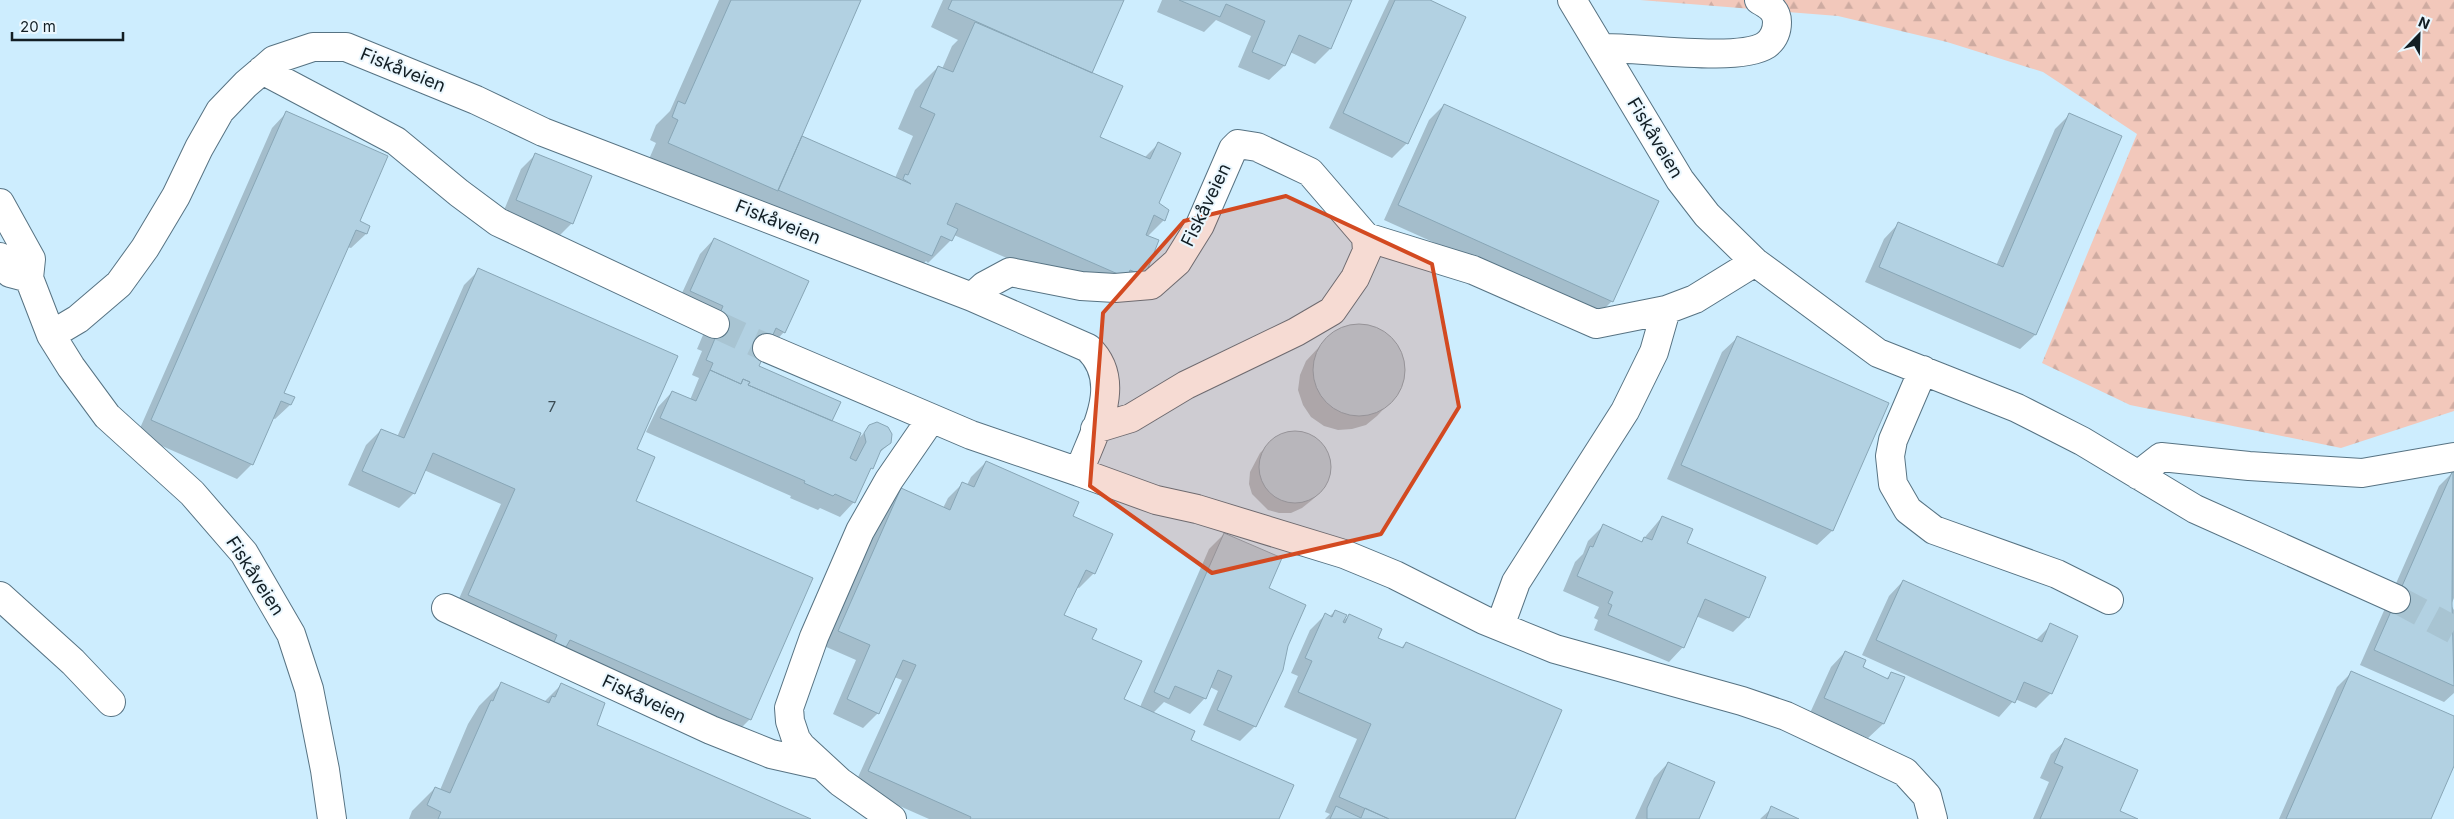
<svg xmlns="http://www.w3.org/2000/svg" width="2454" height="819" viewBox="0 0 2454 819" font-family="Inter,sans-serif">
<style>
.forest{fill:url(#forest-firs)}
.shadow{fill:#0003}
.building{fill:#b2d1e2;stroke:#88a6b6}
.lines{fill:none;stroke-linecap:round;stroke-linejoin:round}
.minor-tunnel{stroke:#a8c4d2;stroke-width:28;stroke-dasharray:28 14;stroke-linecap:butt}
.minor-casing{stroke:#577383;stroke-width:30}
.minor{stroke:#fff;stroke-width:28}
.marked{fill:#d34a21;fill-opacity:0.2;stroke:#d34a21;stroke-width:4;stroke-linejoin:round}
.labels{text-anchor:middle;stroke-width:4;stroke-linejoin:round;paint-order:stroke}
.number-label{font-size:15px;fill:#3a4b54}
.street-label{font-size:18px;fill:#121e24;stroke:#eaf7fe}
</style>
<defs>
<pattern id="forest-firs" width="22" height="20" patternUnits="userSpaceOnUse" patternTransform="scale(1.25)"><rect width="22" height="20" fill="#f2c8bb"/><path d="M5 1l3.5 6h-7zM16 11l3.5 6h-7z" fill="#ceaba1"/></pattern>
</defs>
<rect width="100%" height="100%" fill="#cdedfe"/>
<path class="forest" d="M1640 0H2454V411L2341 448 2130 405 2042 363 2137 134 2043 72 1947 42 1838 16Z"/>
<path class="shadow" d="M719 0H860L800 136 895 178 913 136 898 129 915 90 938 67 942 69 952 46 958 40 931 27 943 0H1123L1091 72 1099 138 1144 158 1158 144V204L1164 220 1147 237 1144 275 1103 300 954 235 951 240 928 263 926 261 909 278 646 166 656 143 650 140 656 125 670 111Z
M1162 0H1351L1330 49 1315 64 1290 52 1284 66 1269 80 1238 67 1251 36 1216 20 1204 32 1157 12Z
M1389 0H1427L1407 143 1392 158 1329 128Z
M1444 105 1612 301 1597 316 1384 220 1429 120Z
M286 113 358 221 369 226 366 234 351 248 347 247 283 393 293 398 290 405 275 419 272 418 252 464 237 479 137 435 272 128Z
M2070 114 2120 136 2035 335 2020 349 1865 282 1884 239 1898 224 1996 266 2055 129Z
M536 154 572 223 557 238 502 215 521 169Z
M714 239 784 332 770 347 767 345 758 367 857 440 873 424 885 426 890 431 887 446 878 454 872 468 867 473 854 502 840 517 820 508 818 510 790 498 791 496 646 432 658 407 672 392 690 400 699 378 692 375 702 351 697 349 709 321 676 306 700 254Z
M479 270 635 450 634 501 750 719 735 734 454 610 501 504 424 470 414 493 399 508 348 485 366 445 381 430 397 437 464 285Z
M1360 326 1375 328 1387 335 1397 346 1403 359 1404 374 1400 388 1392 400 1377 416 1366 425 1352 429 1338 430 1324 426 1311 417 1303 405 1298 390 1300 375 1306 361 1331 334 1345 328Z
M1737 338 1832 531 1817 545 1667 479 1722 352Z
M1291 433H1302L1321 444 1328 455 1330 467 1328 478 1323 489 1312 500 1302 508 1291 513H1279L1268 510 1252 494 1249 484 1250 472 1260 453 1271 442Z
M986 462 1071 517 1094 573 1079 588 1076 587 1063 616 1091 640 1123 700 1140 707 1209 549 1224 534 1267 589 1255 726 1240 741 1203 725 1218 691 1210 687 1204 699 1190 714 1164 702 1153 713 1189 741 1278 819H929L854 786 902 680 894 677 878 713 863 728 833 714 856 660 824 646 886 504 901 489 943 508 948 498 963 483 967 485 971 477Z
M2454 471V598L2451 605 2454 610V693L2444 702 2360 665 2439 486Z
M1662 517 1748 617 1733 632 1696 616 1683 647 1669 662 1594 630 1598 620 1594 618 1599 607 1563 591 1575 562 1583 554 1588 541 1603 526 1640 543Z
M1903 581 2036 640 2051 625V693L2036 708 2015 699 1999 717 1862 655 1889 596Z
M1335 611 1341 623 1349 616 1377 638 1401 648 1406 643 1513 819H1325L1330 814 1325 812 1357 739 1284 707 1298 676 1291 673 1310 630 1325 615 1329 617Z
M1845 652 1861 668 1886 679 1892 673 1903 678 1883 724 1868 738 1810 713 1831 667Z
M2351 673 2454 718V763L2429 819H2279L2337 687Z
M501 684 544 702 561 685 596 726 808 819H409L412 811 435 788 440 790 468 724 479 706Z
M2066 740 2118 812 2135 819H2033L2049 782 2040 778 2051 754Z
M1668 763 1697 819H1635L1654 778Z
M1772 808 1796 819H1760Z"/>
<path class="building" d="M731 0H861L778 191 668 143 678 120 672 117 678 101 685 104Z
M952 0H1124L1092 73 948 9Z
M1179 0H1352L1331 49 1299 35 1285 66 1252 52 1265 21 1226 4 1220 17Z
M1395 0H1430L1466 17 1408 144 1343 113Z
M975 22 1123 86 1100 137 1150 159 1158 142 1181 153 1159 203 1169 210 1165 221 1154 215 1146 235 1159 240 1145 276 1130 270 1127 278 956 203 947 224 958 229 952 241 941 236 932 256 778 190 802 136 911 184 903 179 905 174 908 175 935 114 920 107 938 66 953 72Z
M1444 104 1659 201 1613 302 1398 205Z
M286 111 388 156 360 221 370 226 367 234 356 230 284 393 295 397 291 405 281 401 253 465 151 420Z
M2069 113 2122 136 2036 335 1879 267 1898 222 2003 267Z
M535 153 592 176 573 224 516 200Z
M714 238 809 281 785 333 776 328 759 366 841 402 832 421 748 385 750 382 743 379 741 384 710 370 713 363 706 360 716 336 711 334 723 306 690 291Z
M478 268 678 356 637 449 655 457 636 501 813 578 751 720 570 640 566 647 554 642 557 635 468 595 515 489 433 453 415 494 362 471 381 429 404 438Z
M1313 370a46 46 0 1 1 92 0a46 46 0 1 1-92 0Z
M1737 336 1889 403 1833 531 1681 465Z
M710 370 741 384 743 379 750 382 748 385 861 433 850 458 856 461 866 442 864 433 869 425 877 422 888 427 892 434 891 443 881 450 873 469 871 468 855 503 835 494 833 496 804 483 805 481 660 418 672 391 696 401Z
M1259 467a36 36 0 1 1 72 0a36 36 0 1 1-72 0Z
M986 461 1079 502 1073 516 1113 534 1095 574 1086 570 1064 615 1097 629 1092 639 1142 661 1124 699 1195 731 1191 740 1294 785 1279 819H970L971 817 868 771 916 665 903 660 879 714 847 699 870 645 838 631 901 488 950 510 962 482 974 487Z
M2453 470 2452 604 2454 686 2374 650Z
M1662 516 1693 529 1687 543 1766 577 1749 618 1705 599 1684 648 1608 615 1612 605 1608 603 1613 592 1577 576 1590 546 1593 547 1603 524 1642 542 1644 537 1652 540Z
M1224 533 1282 558 1269 588 1306 605 1288 646 1283 670 1256 727 1217 710 1232 676 1218 670 1206 699 1175 686 1169 699 1154 692Z
M1903 580 2042 642 2050 623 2078 636 2052 694 2024 682 2015 703 1876 640Z
M1335 610 1347 615 1343 622 1345 623 1349 614 1382 629 1378 638 1403 648 1406 642 1562 710 1515 819H1389L1339 797 1371 724 1298 692 1312 661 1305 658 1325 613 1332 617Z
M1845 651 1866 660 1863 667 1888 679 1891 672 1905 677 1884 724 1824 698Z
M2351 671 2454 716V766L2431 819H2286Z
M501 682 549 703 552 696 555 697 561 683 605 703 597 725 811 819H438L441 812 427 805 435 787 450 793 491 700 493 701Z
M2065 738 2138 770 2120 811 2138 819H2040L2063 767 2054 763Z
M1668 762 1715 782 1699 819H1647V808Z
M1336 806 1361 818 1365 808 1389 819H1330Z
M1771 806 1799 819H1766Z"/>
<g class="lines">
<path class="minor-tunnel" d="M715 324 767 348
M2396 599 2454 630"/>
<g class="minor-casing">
<path id="minor" d="M1572 0 1680 180 1707 215 1755 262
M1602 48C1638 47 1738 63 1766 45 1774 39 1777 31 1777 22 1777 10 1768 5 1759 0
M262 70 396 141 459 193 498 222 715 324
M0 203 31 259 29 278 51 335 71 367 107 416 192 493 244 553 291 634 309 689 325 770 332 819
M0 257 10 273 29 278
M972 297 1088 348C1125 383 1093 433 1079 472L1156 500 1197 509 1344 554 1395 575 1484 620 1555 649 1742 701 1786 716 1905 772 1927 796 1933 819
M51 335 78 319 119 284 145 248 176 196 199 148 220 111 246 84 274 60 313 47H346L476 100 543 132 972 297 984 286 1010 272 1081 286 1115 288 1151 285 1177 262 1200 225 1233 149 1238 144 1257 147 1310 172 1366 237 1473 270 1596 324 1666 310 1695 299 1755 262 1878 353 2017 408 2082 441 2195 509 2396 599
M767 348 971 435 1079 472
M1923 370 1893 440 1890 456 1893 484 1908 510 1934 530 2057 574 2109 600
M1095 429 1131 418 1186 385 1296 332 1332 311 1355 278 1367 251 1366 237
M2138 475 2161 457 2249 466 2362 473 2454 457
M0 596 73 662 111 702
M446 608 711 730 771 754 820 765
M1500 626 1516 582 1625 411 1654 352 1666 310
M892 819 840 782 801 746 796 739 790 721 789 708 814 637 860 531 889 480 931 419"/>
</g>
<use href="#minor" class="minor"/>
</g>
<path class="marked" d="M1286 196 1432 264 1459 407 1381 534 1212 573 1090 486 1103 313 1184 221Z"/>
<g class="labels">
<g class="number-label">
<text x="552" y="412">7</text>
</g>
<g class="street-label">
<text transform="translate(403 70) rotate(22)" y="6">Fiskåveien</text>
<text transform="translate(1655 138) rotate(59)" y="6">Fiskåveien</text>
<text transform="translate(1206 205) rotate(-64)" y="6">Fiskåveien</text>
<text transform="translate(778 222) rotate(22)" y="6">Fiskåveien</text>
<text transform="translate(255 576) rotate(57)" y="6">Fiskåveien</text>
<text transform="translate(644 699) rotate(25)" y="6">Fiskåveien</text>
</g>
</g>
<g transform="translate(2419 35) rotate(23)" stroke="#eaf7fe" stroke-width="4" paint-order="stroke">
<path d="M0-4L9 19L0 12L-9 19Z" fill="#121e24"/>
<text y="-8" font-size="14" font-weight="bold" text-anchor="middle" fill="#121e24">N</text>
</g>
<path d="M12 32v8h111v-8" fill="none" stroke="#121e24" stroke-width="2.5"/>
<text x="20" y="32" font-size="15" fill="#121e24" stroke="#eaf7fe" stroke-width="4" paint-order="stroke">20 m</text>
</svg>
